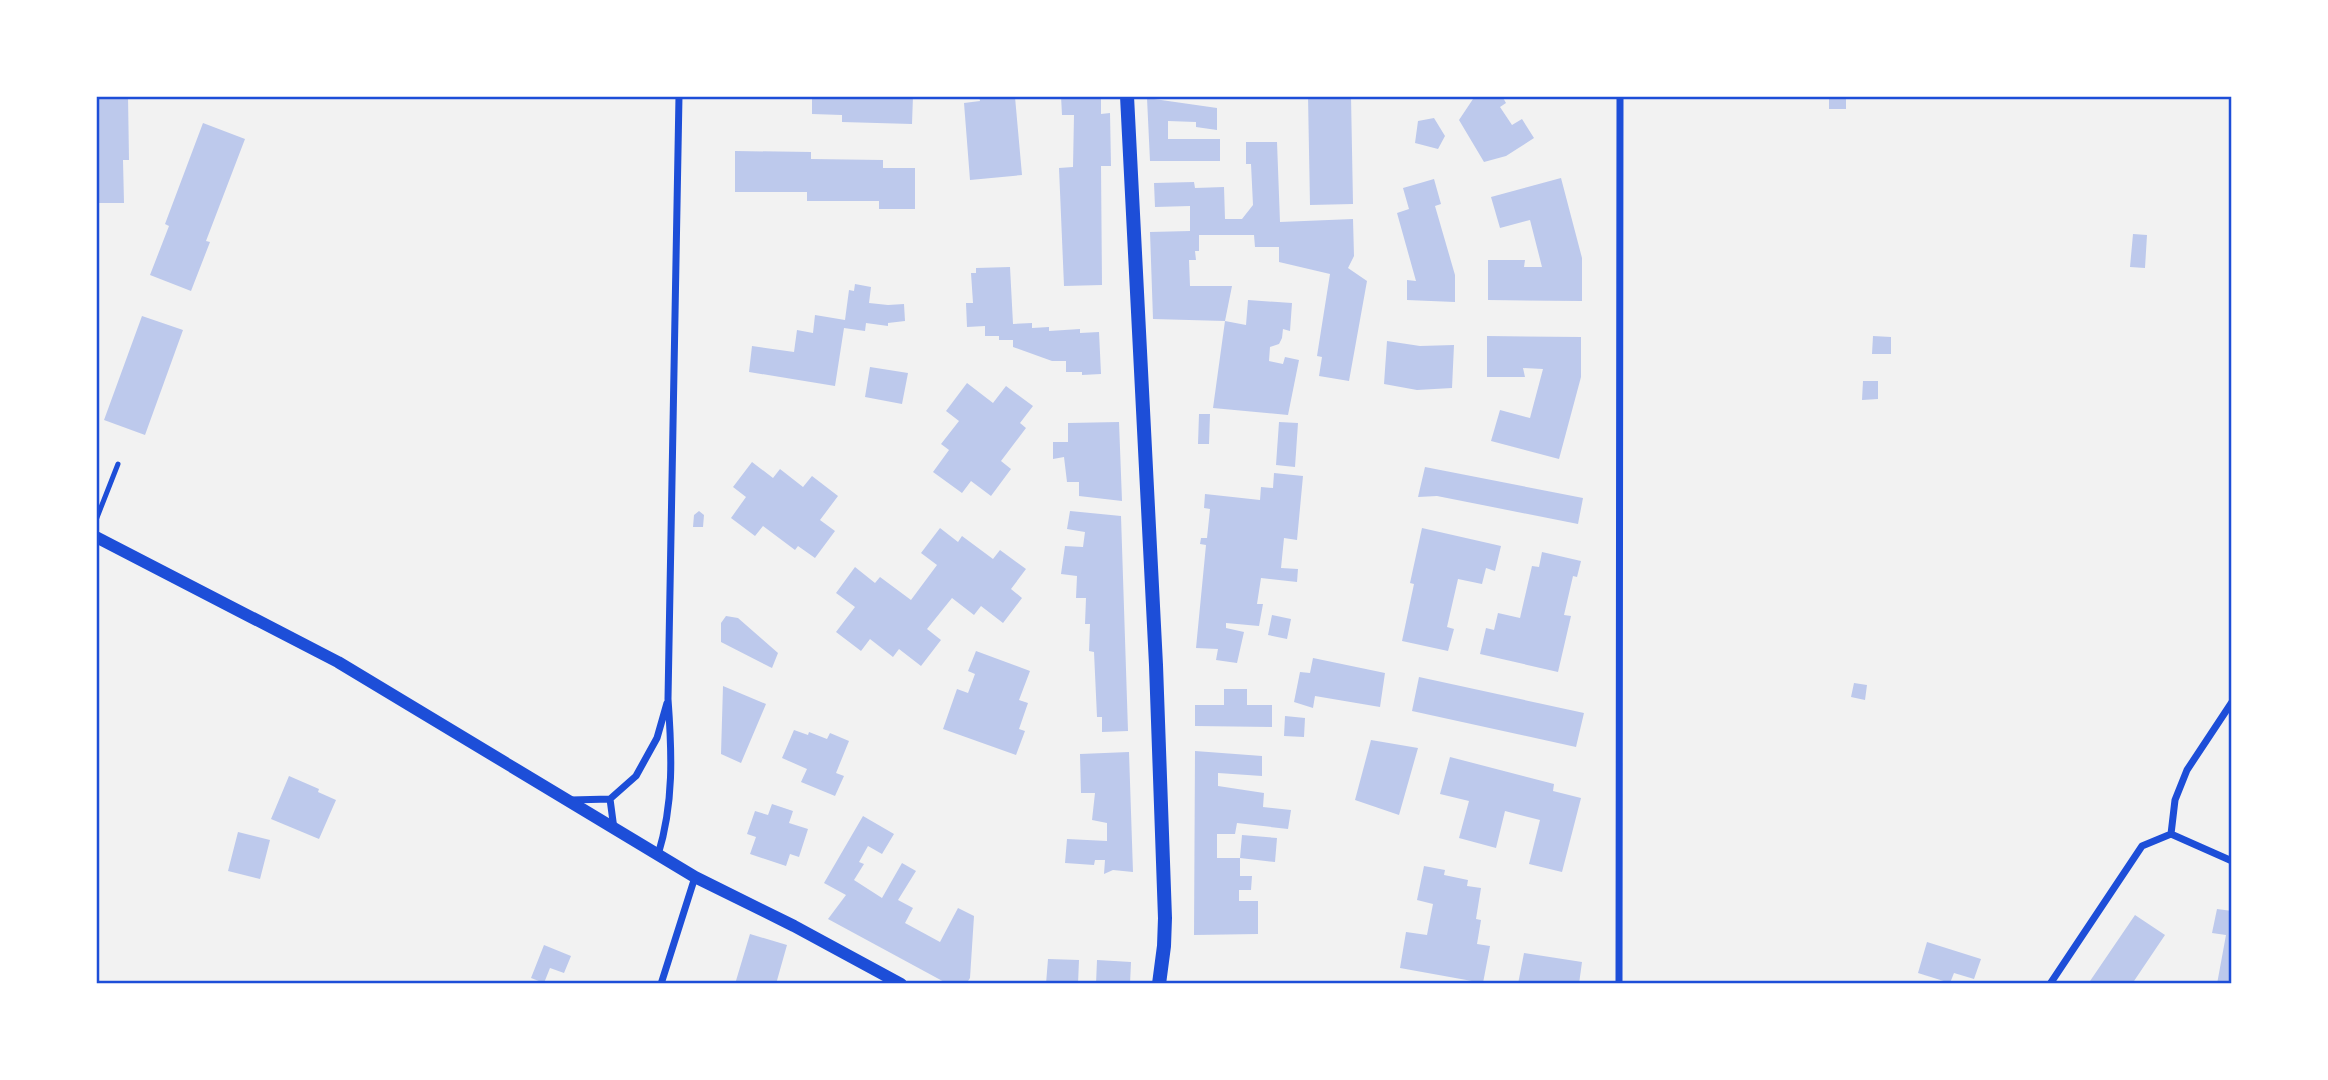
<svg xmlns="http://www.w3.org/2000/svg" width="2328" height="1080" viewBox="0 0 2328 1080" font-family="'Nunito Sans',sans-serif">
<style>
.building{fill:#bdc9ec}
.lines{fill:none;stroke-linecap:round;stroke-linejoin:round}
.service{stroke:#1d4ed8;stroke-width:5}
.minor{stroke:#1d4ed8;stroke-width:7}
.tertiary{stroke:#1d4ed8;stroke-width:12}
.secondary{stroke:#1d4ed8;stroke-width:14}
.neatline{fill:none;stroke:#1d4ed8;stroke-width:2.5}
</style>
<rect width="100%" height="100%" fill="#f2f2f2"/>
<path class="building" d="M96 96H128L129 160H123L124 203H96Z
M812 96H913L912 124 842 122V115L812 114Z
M979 96 1015 97 1022 175 970 180 964 103 980 101Z
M1061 96H1101V114L1110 113 1111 166H1101L1102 285 1064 286 1059 168 1073 167 1074 115H1062Z
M1308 96H1351L1353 204 1310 205Z
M1479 96H1502L1506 103 1500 107 1512 125 1522 119 1534 138 1506 156 1484 162 1459 120 1473 99Z
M1829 96H1846V109H1829Z
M1147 98 1217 108V130L1196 127V122L1168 121V139H1220V161H1150Z
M1434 118 1445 136 1438 149 1415 143 1418 121Z
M203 123 245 139 206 241 210 242 191 291 150 275 169 226 165 224Z
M1246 142H1277L1280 222 1353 219 1354 256 1348 268 1367 281 1349 381 1319 376 1322 357 1317 356 1330 274 1279 262V247H1255L1254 235H1199V251H1195L1196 260H1189L1190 286H1232L1225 321 1153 319 1150 232 1190 231V206L1155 207 1154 183 1194 182 1195 188 1224 187 1225 219H1242L1253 205 1251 164H1246Z
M735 151 811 152V159L883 160V168H915V209H879V201H807V192H735Z
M1561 178 1582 258V301L1488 300V260H1525L1524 267H1542L1530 220 1500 228 1491 197Z
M1434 179 1441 204 1435 206 1455 275V302L1407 300V280L1416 281 1397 213 1409 209 1403 188Z
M2133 234 2147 235 2145 268 2130 267Z
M1010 267 1013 324 1032 323V328L1049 327V331L1080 329V333L1099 332 1101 374 1082 375V372H1066V361H1052L1013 347V340H999V336H985V326L967 327 966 303H973L971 273H976V268Z
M855 284 871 287 869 303 888 305 904 304 905 321 888 323V326L866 323 865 331 844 328 835 386 749 372 752 346 794 352 797 330 813 333 815 315 845 320 849 290 854 291Z
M1248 300 1292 303 1290 331 1283 329 1282 338 1279 344 1270 347 1269 361 1283 364 1285 357 1299 360 1288 415 1213 408 1225 321 1246 325Z
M142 316 183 330 145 435 104 420Z
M1487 336 1581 337V377L1559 459 1491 441 1500 410 1530 418 1543 369 1523 368 1525 377H1487Z
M1873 336 1891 337V354H1872Z
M1387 341 1420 346 1454 345 1452 388 1417 390 1384 384Z
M870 367 908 373 902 404 865 397Z
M1863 381H1878V399L1862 400Z
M967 383 993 403 1006 386 1033 406 1020 423 1026 428 1001 461 1011 469 991 496 971 481 962 493 933 472 949 450 941 444 959 421 946 411Z
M1199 414H1210L1209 444H1198Z
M1119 422 1122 501 1079 496V482H1067L1064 457 1053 459V442H1068V423Z
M1279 422 1298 423 1295 467 1276 465Z
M752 462 773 478 780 469 803 487 812 476 838 496 820 520 835 531 815 558 798 546 795 550 763 526 755 536 731 518 746 497 733 487Z
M1425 467 1583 498 1578 524 1437 496 1418 497Z
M1274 473 1303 476 1297 540 1284 538 1281 568 1298 569 1297 582 1261 578 1257 604H1263L1259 626 1226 623V628L1244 632 1237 663 1216 660 1218 649 1196 648 1206 545 1200 544 1201 538H1207L1210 509 1204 508 1205 494 1260 500 1261 487 1273 488Z
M699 511 704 515 703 527H693L694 515Z
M1070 511 1121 516 1128 731 1102 732V717H1097L1094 652 1089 651 1090 624H1085L1086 598H1076L1077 576 1061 574 1065 546 1083 547 1085 532 1067 529Z
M940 528 958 542 962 536 993 559 1000 550 1026 569 1011 589 1022 598 1003 623 981 606 974 615 952 598 927 629 941 640 921 666 899 649 893 657 870 639 861 651 836 632 855 607 836 593 855 567 875 583 880 577 911 600 937 565 921 553Z
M1422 528 1501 546 1495 571 1486 568 1482 584 1458 579 1447 627 1454 629 1448 651 1402 641 1414 584 1410 583Z
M1542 552 1581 561 1577 577 1573 576 1564 615 1571 616 1558 672 1480 654 1486 628 1494 630 1498 613 1520 618 1532 566 1539 567Z
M1272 615 1291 619 1287 639 1268 635Z
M726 616 738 618 778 653 772 668 721 642V623Z
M976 651 1030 671 1019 700 1028 703 1019 729 1025 731 1016 755 943 729 957 689 968 693 975 674 968 671Z
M1313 658 1385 673 1380 707 1315 696 1313 708 1294 702 1300 672 1310 673Z
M1419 677 1584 713 1576 747 1412 711Z
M1854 683 1867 685 1865 700 1851 697Z
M723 686 766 704 741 763 721 754Z
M1224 689H1247V705H1272V727L1195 726V705H1224Z
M1285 716 1305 718 1304 737 1284 736Z
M794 730 808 735 809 732 827 739 830 733 849 741 836 773 844 776 835 796 801 782 807 769 782 758Z
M1371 740 1418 748 1399 815 1355 800Z
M1195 751 1262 756V776L1218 773V786L1264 793 1263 807 1291 810 1288 829 1237 823 1235 834H1217V858H1240V876H1252L1251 890H1239V901H1258V934L1194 935Z
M1129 752 1133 872 1113 870 1104 874 1105 860H1095L1094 865 1065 863 1067 839 1107 841V823L1092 820 1095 793H1081L1080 754Z
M1450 757 1554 784 1553 791 1581 798 1562 872 1529 864 1540 820 1505 811 1496 848 1459 838 1469 801 1440 794Z
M289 776 319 789 318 792 336 800 319 839 271 819Z
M772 804 793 811 789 823 808 829 799 857 790 854 786 866 750 854 756 837 747 834 755 811 768 815Z
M863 816 894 834 882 854 868 846 859 862 864 864 854 880 882 898 902 863 916 871 898 900 913 908 905 923 940 942 958 908 974 916 970 978 966 984H948L828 919 846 895 824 883Z
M238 832 270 840 260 879 228 871Z
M1242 835 1277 838 1275 862 1240 858Z
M1424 866 1445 870 1444 875 1468 880 1467 886 1481 888 1476 919 1481 920 1477 944 1490 946 1483 983 1400 968 1406 932 1427 935 1433 904 1417 900Z
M2217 909 2232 911V984H2217L2226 935 2212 933Z
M2135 915 2165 935 2132 984H2088Z
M750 934 787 945 776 984H735Z
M1927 942 1981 959 1974 979 1954 973 1950 983 1918 973Z
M544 945 571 956 564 973 550 968 544 983 531 978Z
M1524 953 1582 962 1579 984H1518Z
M1048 959 1079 960 1078 984H1046Z
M1097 960 1131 962 1130 984H1096Z"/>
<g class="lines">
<path class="service" d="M96 520 118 464"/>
<path class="minor" d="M610 799 614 829
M571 800 610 799 636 776 657 738 667 703
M2171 834 2175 800 2187 770 2232 702
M2171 834 2232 861
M658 855C674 803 672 753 668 699L679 96
M661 984 695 877
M1619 984 1620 96
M2050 984 2142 846 2171 834"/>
<path class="tertiary" d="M96 537 338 662 695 877 794 926 901 984"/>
<path class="secondary" d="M1127 96 1156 665 1165 918 1164 946 1159 984"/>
</g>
<rect width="2328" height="1080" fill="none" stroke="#ffffff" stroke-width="196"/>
<rect x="98" y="98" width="2132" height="884" class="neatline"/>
</svg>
